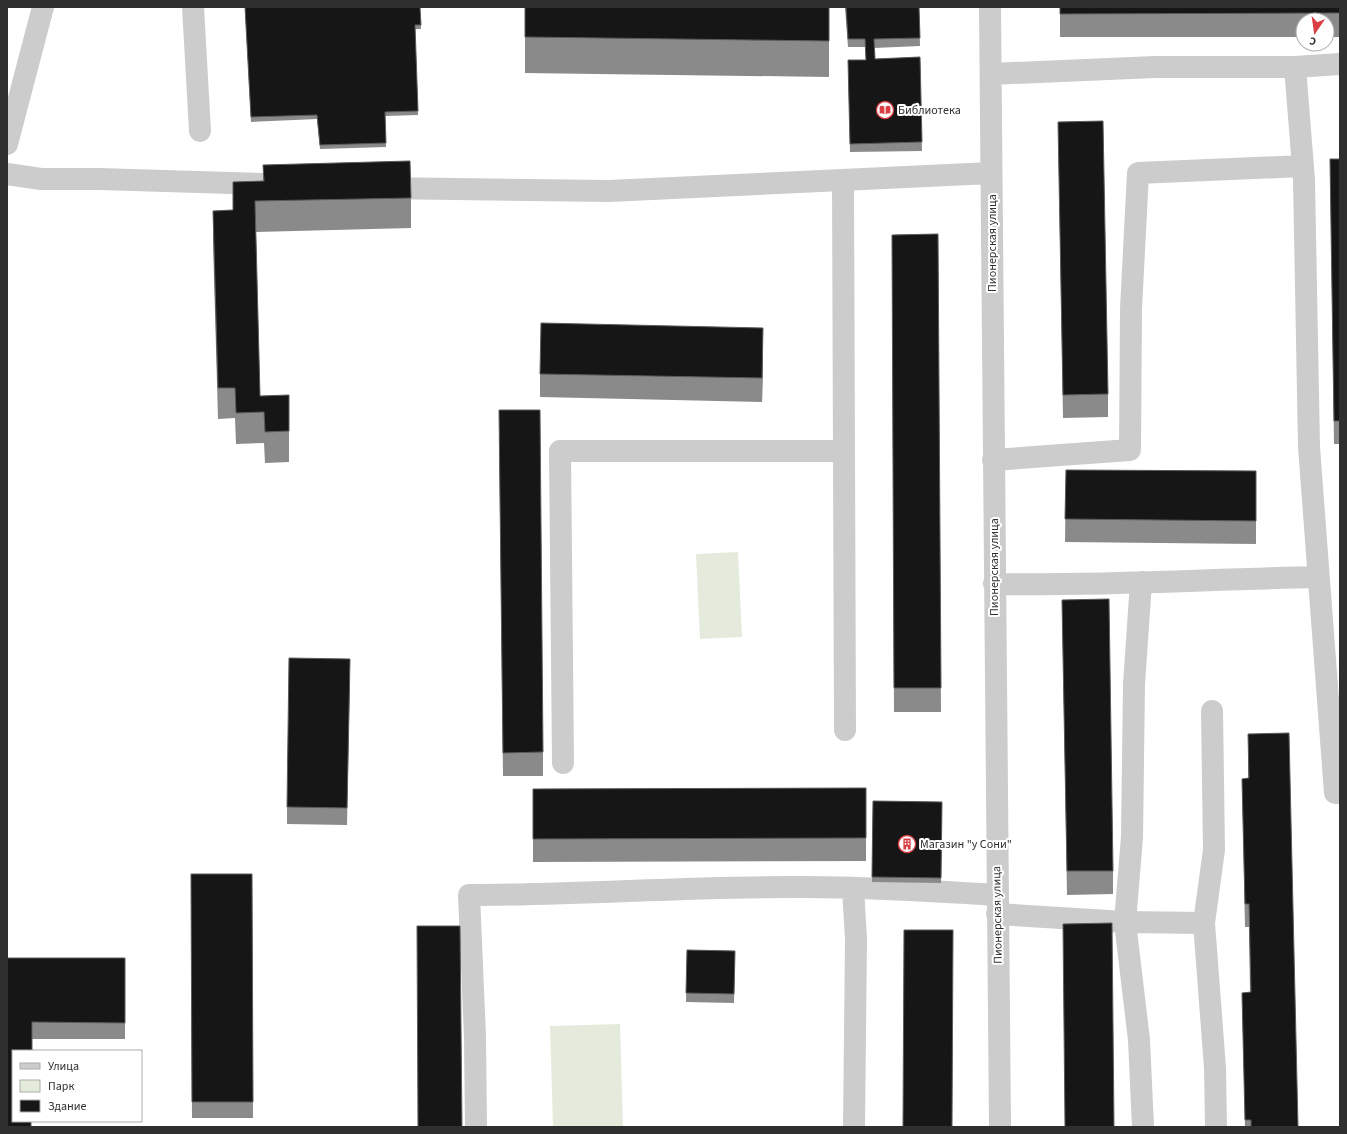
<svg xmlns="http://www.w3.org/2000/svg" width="1347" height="1134" viewBox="0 0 1347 1134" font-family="'Source Sans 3',sans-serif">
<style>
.green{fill:#e4ebdd}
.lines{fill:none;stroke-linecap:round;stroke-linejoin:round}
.minor{stroke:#ccc;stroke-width:22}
.wall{fill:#8a8a8a}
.shaded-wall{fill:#5c5c5c}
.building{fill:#161616;stroke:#5c5c5c}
.labels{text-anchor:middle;stroke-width:4;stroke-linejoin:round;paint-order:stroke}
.poi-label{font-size:12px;fill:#2f2f2f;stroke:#fff;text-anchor:start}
.street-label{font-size:12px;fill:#2f2f2f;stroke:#fff}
</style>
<rect width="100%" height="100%" fill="#fff"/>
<path class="green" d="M738 552 742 637 700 639 696 554Z
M620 1024 623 1127H553L550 1026Z"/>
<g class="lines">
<path class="minor" d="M193 7 200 131
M990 7 1000 1127
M1295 67 1340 64
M991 74 1155 67H1295L1304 180 1309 447 1335 793H1340
M7 144 43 7
M7 174 41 179H99L263 184
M843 181 845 730
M381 188 609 191 991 173
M993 460 1130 450 1131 309 1138 173 1303 166
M1141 582 1134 684 1132 837 1125 922 1139 1040 1143 1127
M994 584C1102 586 1210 579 1318 577
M563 763 560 451H844
M853 888 856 939 854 1127
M997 914 1125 922 1204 923 1215 1068 1216 1127
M1204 923 1214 850 1212 711
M476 1127 475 1037 469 895C581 895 692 886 804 887 869 887 933 891 997 895"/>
</g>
<path class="wall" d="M245 7 421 25V29H415L418 115 385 116 386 147 320 149 317 119 251 122Z
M525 7H829V77L525 73Z
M845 7H919L920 46 874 48 875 59 920 57 922 151 850 152 848 60H866L865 47H848Z
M1060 7H1340V37H1327V20H1303V37H1060Z
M1058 122 1108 394V417L1063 418Z
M1330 159H1340V444H1334Z
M263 165 411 198V228L256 232 260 396 289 431V462L265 463 264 443 236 444 235 418 218 419 213 242V211L233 210V182L263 181Z
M938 234 941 712H894L892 235Z
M763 351 762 402 540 397V374Z
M499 433 543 752V776H503Z
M1066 470 1256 471V544L1065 542Z
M1062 600 1113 871V894L1067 895Z
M350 676 347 825 287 824V807Z
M1248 734 1298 1127H1245L1242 993 1250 992 1249 927H1245L1242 779 1248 778Z
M866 788V861L533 862V789Z
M873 801 942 802 941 883 872 882Z
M191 874H252L253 1118H192Z
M687 950 735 951 734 1003 686 1002Z
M7 958H125V1039H32Z"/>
<path class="shaded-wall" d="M763 328V351L762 402V378Z"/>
<path class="building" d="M245 7H420L421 25H415L418 111 385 112 386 143 320 145 317 115 251 117Z
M525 7H829V41L525 37Z
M846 7H919L920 38 874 39 875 59 920 57 922 142 850 144 848 60H866L865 39H848Z
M1060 7H1340V13L1060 14Z
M1103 121 1108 394 1063 395 1058 122Z
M1330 159H1340V421H1334Z
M410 161 411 198 255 201 260 396 289 395V431L265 432 264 412 236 413 235 388H218L213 211 233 210V182L264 181 263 165Z
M938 234 941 688H894L892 235Z
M541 323 763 328 762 378 540 374Z
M499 410H540L543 752 503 753Z
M1066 470 1256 471V521L1065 519Z
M1109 599 1113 871H1067L1062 600Z
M289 658 350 659 347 808 287 807Z
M1289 733 1298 1127H1251V1120H1245L1242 993 1251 992 1249 904H1245L1242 779 1249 778 1248 734Z
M866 788V838L533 839V789Z
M873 801 942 802 941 878 872 877Z
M191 874H252L253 1102H192Z
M1112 923 1114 1127H1065L1063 924Z
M417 926H460L462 1127H418Z
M904 930H953L952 1127H903Z
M687 950 735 951 734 994 686 993Z
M7 958H125V1023L32 1022V1051H13V1121H31V1127H7Z"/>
<defs>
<g id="library-ring" transform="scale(0.9)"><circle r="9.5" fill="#fff" stroke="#d83e42" stroke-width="1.5"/><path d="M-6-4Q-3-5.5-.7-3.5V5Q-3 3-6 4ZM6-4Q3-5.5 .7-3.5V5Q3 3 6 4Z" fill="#d83e42"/></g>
<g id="building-ring" transform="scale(0.9)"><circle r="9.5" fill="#fff" stroke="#d83e42" stroke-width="1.5"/><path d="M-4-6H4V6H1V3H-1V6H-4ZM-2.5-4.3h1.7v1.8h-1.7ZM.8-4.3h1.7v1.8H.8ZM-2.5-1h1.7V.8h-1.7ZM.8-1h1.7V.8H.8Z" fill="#d83e42"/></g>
</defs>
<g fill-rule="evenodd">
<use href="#library-ring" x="885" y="110"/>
<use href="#building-ring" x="907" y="844"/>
</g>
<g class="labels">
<g class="poi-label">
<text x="898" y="114">Библиотека</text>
<text x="920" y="848">Магазин "у Сони"</text>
</g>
<g class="street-label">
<text transform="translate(992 243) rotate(-90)" y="4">Пионерская улица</text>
<text transform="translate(994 567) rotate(-90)" y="4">Пионерская улица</text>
<text transform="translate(997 915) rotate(-91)" y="4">Пионерская улица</text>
</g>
</g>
<rect width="1347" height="1134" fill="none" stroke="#2f2f2f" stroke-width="16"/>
<rect x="12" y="1050" width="130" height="72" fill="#ffffff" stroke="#acacac"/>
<rect x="20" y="1063" width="20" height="6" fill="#cccccc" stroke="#acacac"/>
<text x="48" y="1070" font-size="12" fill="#2f2f2f">Улица</text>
<rect x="20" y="1080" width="20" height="12" fill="#e4ebdd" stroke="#acacac"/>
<text x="48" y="1090" font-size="12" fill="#2f2f2f">Парк</text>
<rect x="20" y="1100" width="20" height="12" fill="#161616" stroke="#acacac"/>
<text x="48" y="1110" font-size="12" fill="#2f2f2f">Здание</text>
<g transform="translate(1315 32) rotate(193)"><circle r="19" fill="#ffffff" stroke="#acacac"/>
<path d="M0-3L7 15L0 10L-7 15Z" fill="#d83e42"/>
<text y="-6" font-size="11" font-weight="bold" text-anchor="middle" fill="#2f2f2f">С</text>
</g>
</svg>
